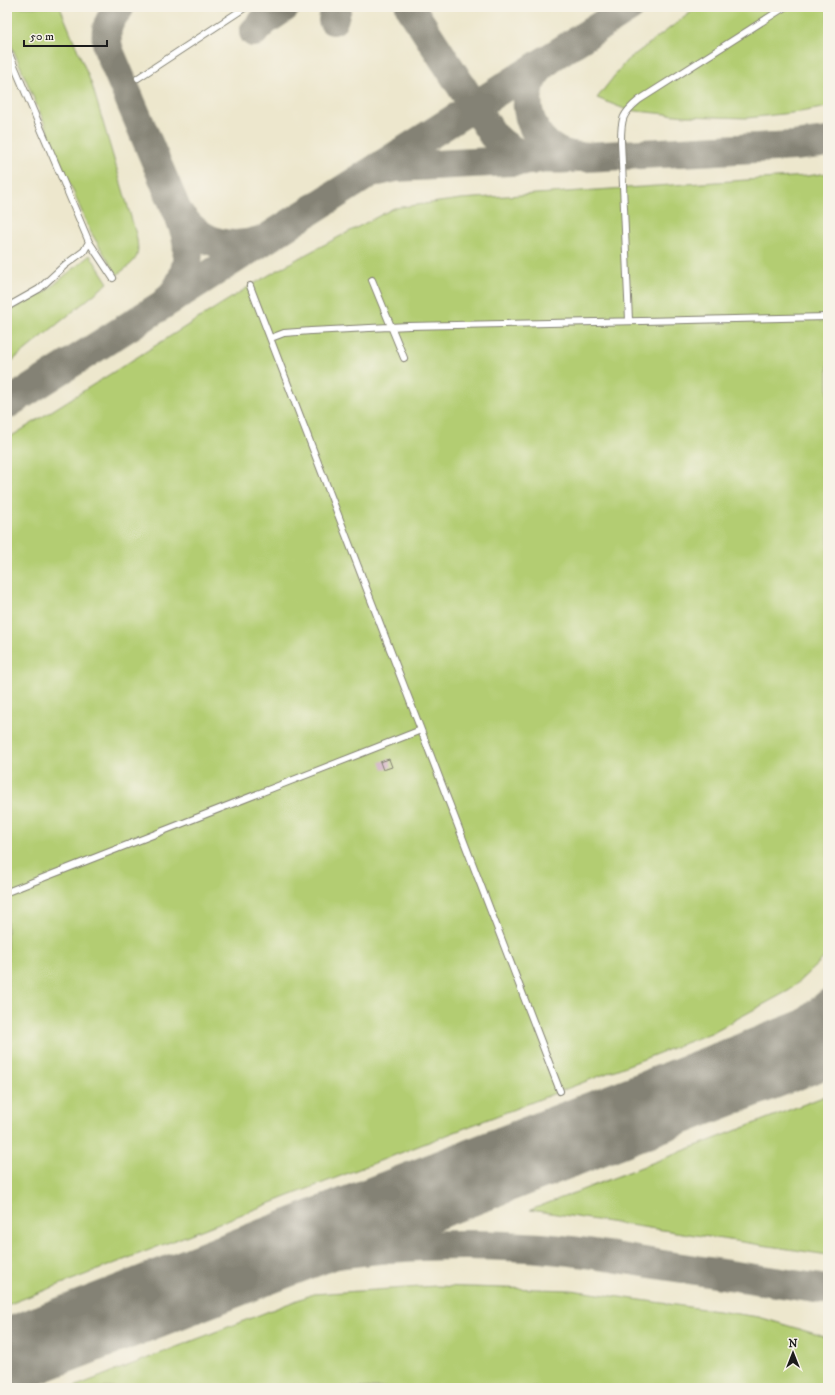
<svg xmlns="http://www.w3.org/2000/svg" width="835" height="1395" viewBox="0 0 835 1395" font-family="'IM FELL DW Pica',serif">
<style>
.green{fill:#b3cd72;stroke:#687447}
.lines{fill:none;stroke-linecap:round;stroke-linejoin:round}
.taxiway{stroke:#848274;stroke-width:30}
.runway{stroke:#848274;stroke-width:75}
.building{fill:#c69ebb}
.lane-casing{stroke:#848274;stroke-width:8}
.lane{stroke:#fff;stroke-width:6}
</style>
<rect width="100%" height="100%" fill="#f7f3e8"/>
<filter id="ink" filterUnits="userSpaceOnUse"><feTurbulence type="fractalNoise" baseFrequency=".025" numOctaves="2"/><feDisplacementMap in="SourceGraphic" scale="8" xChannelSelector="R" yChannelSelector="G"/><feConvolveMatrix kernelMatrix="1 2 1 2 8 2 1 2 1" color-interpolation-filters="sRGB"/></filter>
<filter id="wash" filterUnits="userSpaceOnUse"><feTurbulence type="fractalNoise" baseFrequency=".012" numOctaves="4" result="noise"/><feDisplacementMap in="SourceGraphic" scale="16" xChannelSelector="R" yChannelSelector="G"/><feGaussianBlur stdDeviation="0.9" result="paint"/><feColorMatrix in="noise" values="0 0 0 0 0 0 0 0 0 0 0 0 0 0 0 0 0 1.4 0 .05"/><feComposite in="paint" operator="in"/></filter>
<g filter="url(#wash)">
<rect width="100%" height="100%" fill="#ede7cd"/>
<path class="green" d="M7 7H60L92 85 136 234C141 260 136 260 117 275L90 231 7 35Z
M698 7H828V107L800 112 747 118 686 116 627 110 597 98 626 61Z
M828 173V954L790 990 711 1033 7 1305V439L250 286 297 259 394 208 461 199 807 176Z
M90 255 108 283 7 365V312L45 292Z
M828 1095V1255L530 1210Z
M436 1286 571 1290 759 1317 819 1335 828 1339V1388H71L313 1294Z"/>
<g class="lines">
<path class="taxiway" d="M410 7 493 135C517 160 538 160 571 158
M119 8C106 23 104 33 109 51L177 211
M333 20 337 7
M254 32 263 22 285 7
M547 62C543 65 539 69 536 73 518 99 530 138 558 152 567 156 576 157 585 157L794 146 828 142
M379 171 396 167 532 160
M167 300C184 285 190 262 187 240 185 230 181 220 177 211 197 240 225 252 259 241
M7 404 630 7
M706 1086 767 1051 806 1023 828 1004
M182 1290C307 1249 441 1236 571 1251 604 1255 636 1261 669 1266 722 1274 775 1282 828 1290
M7 1359 32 1347"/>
<path class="runway" d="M7 1357 828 1039"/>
</g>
<g id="blocks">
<path class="building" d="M389 759 392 767 383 770 380 762Z"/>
</g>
</g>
<g filter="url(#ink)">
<use href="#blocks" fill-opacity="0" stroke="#848274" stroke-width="1"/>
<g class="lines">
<g class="lane-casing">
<path id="lane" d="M7 49 89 242 84 251 65 265 39 289 7 307
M138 78 246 7
M89 242 113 278
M372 280 404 358
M250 286 560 1091
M629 320 621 141C621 119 622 114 639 100L785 7
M271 338 284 333 311 331 409 326 828 317
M7 892 421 730"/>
</g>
<use href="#lane" class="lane"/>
</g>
</g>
<rect width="835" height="1395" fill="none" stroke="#f7f3e8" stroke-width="24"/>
<g transform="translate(793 1353)" stroke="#f7f3e8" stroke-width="3" paint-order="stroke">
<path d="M0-3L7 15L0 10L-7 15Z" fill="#1c1c1c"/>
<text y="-6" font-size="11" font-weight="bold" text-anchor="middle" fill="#1c1c1c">N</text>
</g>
<path d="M24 40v6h83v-6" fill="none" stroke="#1c1c1c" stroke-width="2"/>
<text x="30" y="40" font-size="12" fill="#1c1c1c" stroke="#f7f3e8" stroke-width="3" paint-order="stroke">50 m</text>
</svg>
